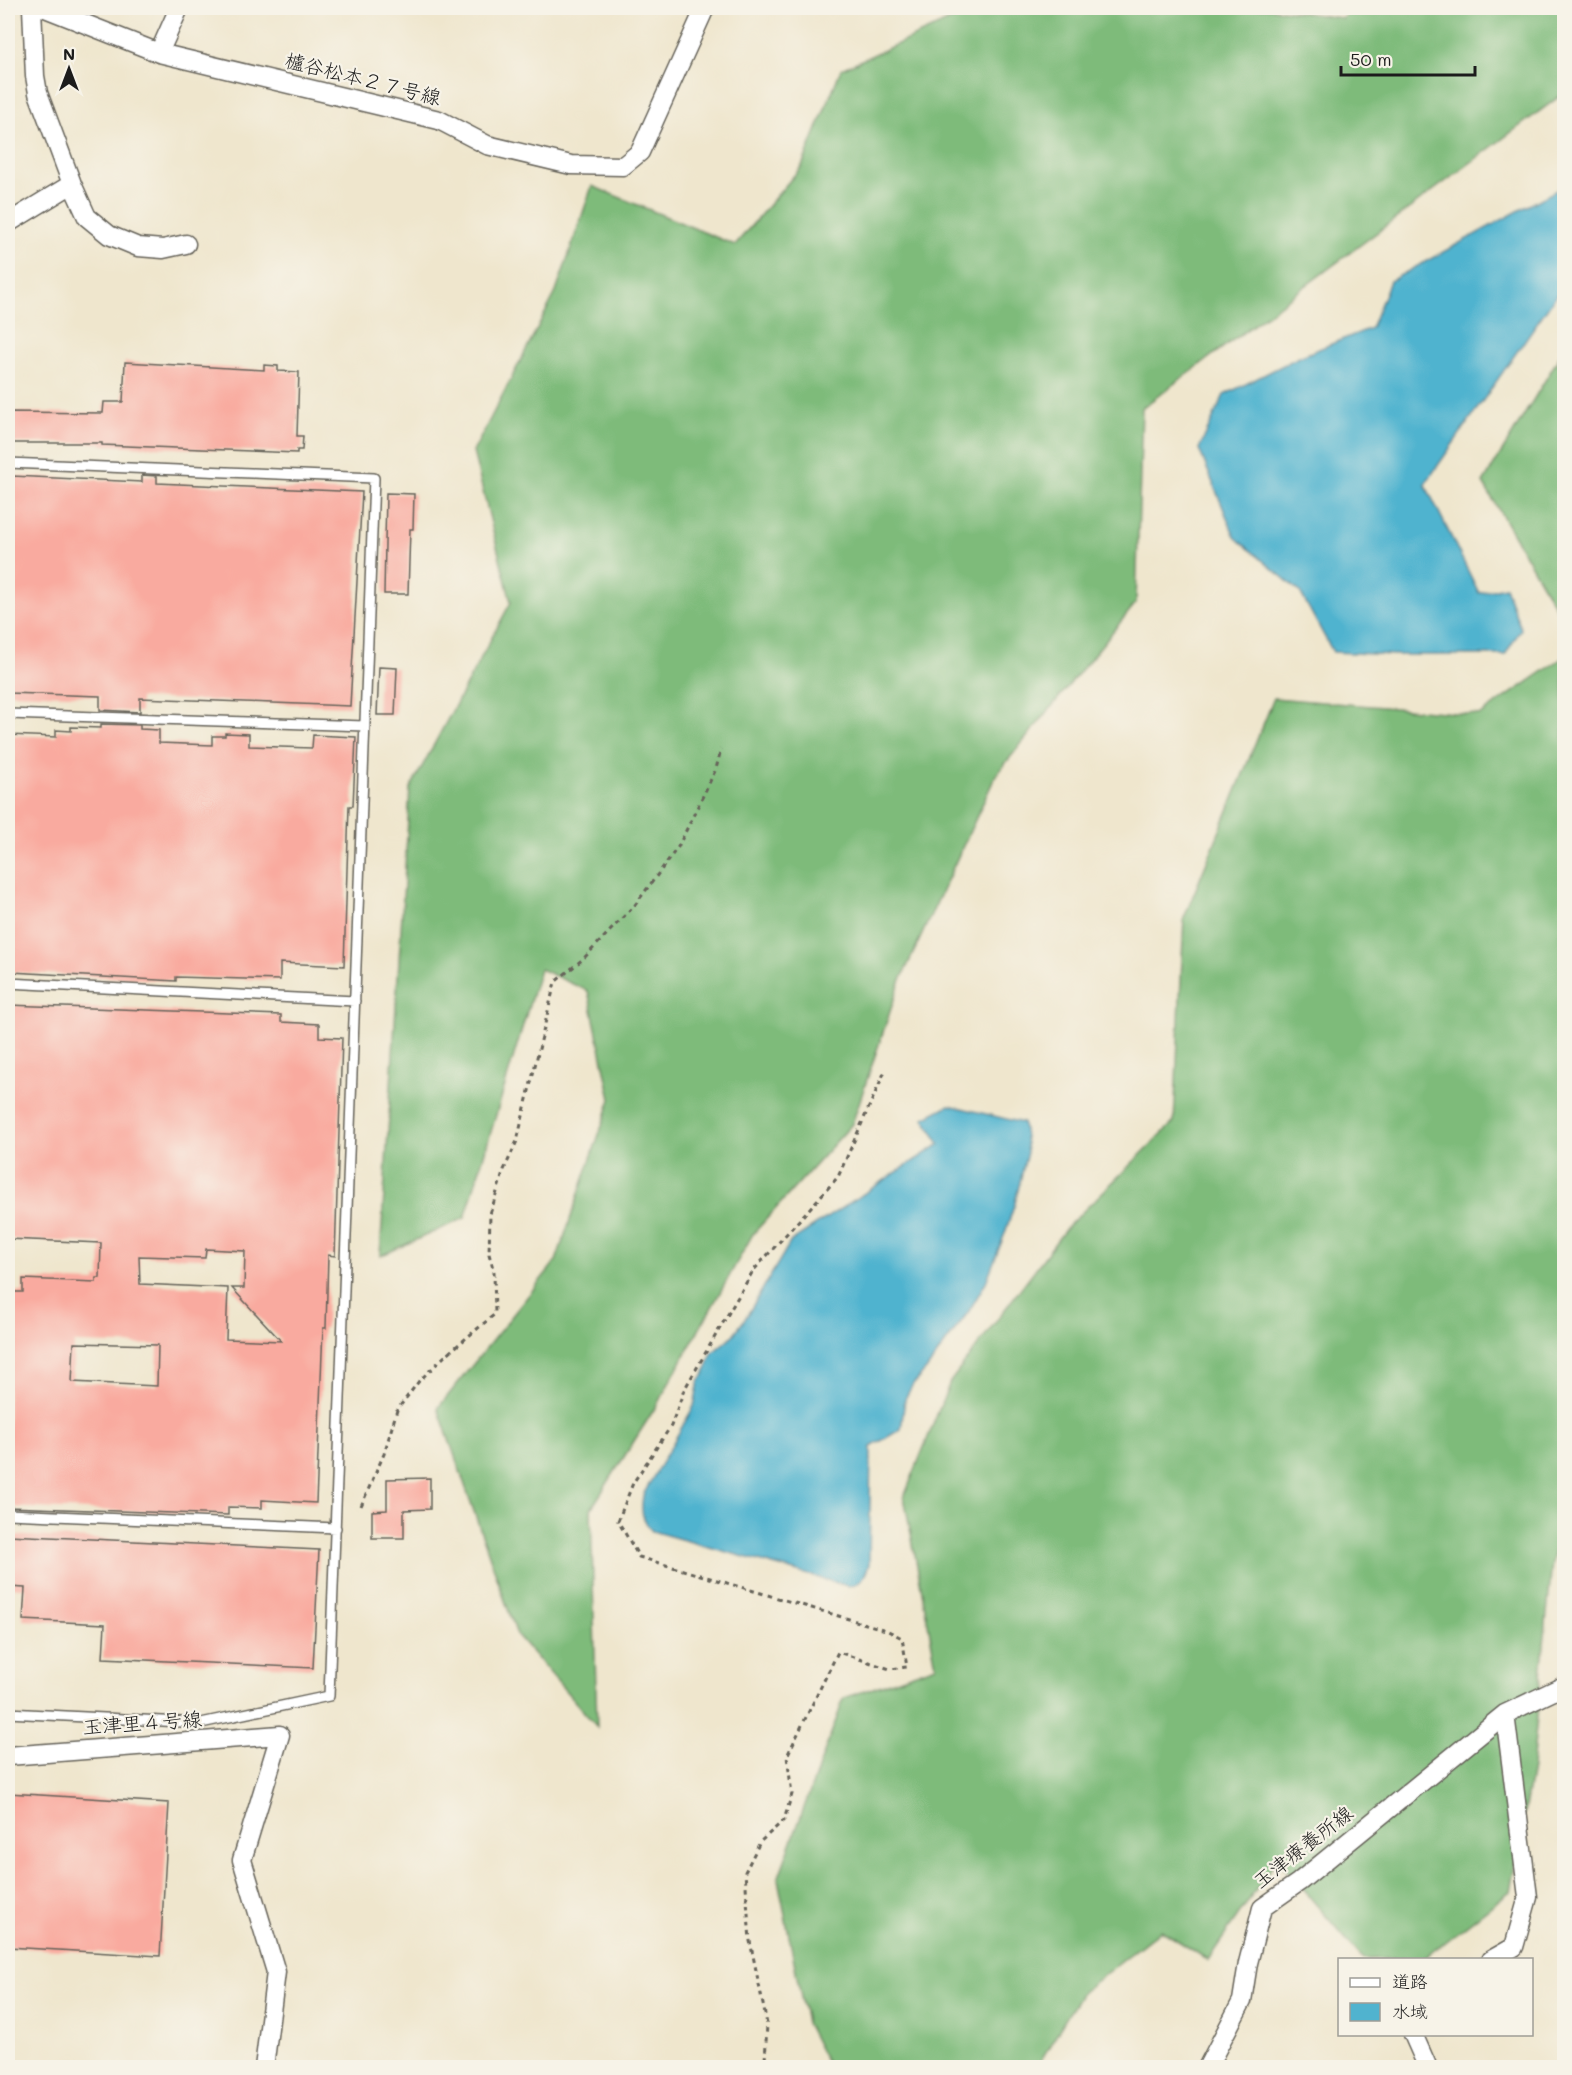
<svg xmlns="http://www.w3.org/2000/svg" width="1572" height="2075" viewBox="0 0 1572 2075" font-family="Mali,'Klee One',sans-serif">
<style>
.forest{fill:#7ebb7a;stroke:#4d6c4b;stroke-width:1.5}
.water{fill:#50b3cf;stroke:#366876;stroke-width:1.5}
.building{fill:#f9aa9f;fill-rule:evenodd}
.lines{fill:none;stroke-linecap:round;stroke-linejoin:round}
.lane-casing{stroke:#66635a;stroke-width:12}
.street-casing{stroke:#66635a;stroke-width:21}
.path{stroke:#66635a;stroke-width:3;stroke-dasharray:4.5 4.5;stroke-linecap:butt}
.lane{stroke:#fff;stroke-width:9}
.street{stroke:#fff;stroke-width:18}
.labels{text-anchor:middle;stroke-width:4.5;stroke-linejoin:round;paint-order:stroke}
.street-label{font-size:20px;fill:#1c1c1c;stroke:#f7f3e8}
</style>
<rect width="100%" height="100%" fill="#f7f3e8"/>
<filter id="ink" filterUnits="userSpaceOnUse"><feTurbulence type="fractalNoise" baseFrequency=".0167" numOctaves="2"/><feDisplacementMap in="SourceGraphic" scale="12" xChannelSelector="R" yChannelSelector="G"/><feConvolveMatrix kernelMatrix="1 2 1 2 8 2 1 2 1" color-interpolation-filters="sRGB"/></filter>
<filter id="wash" filterUnits="userSpaceOnUse"><feTurbulence type="fractalNoise" baseFrequency=".008" numOctaves="4" result="noise"/><feDisplacementMap in="SourceGraphic" scale="24" xChannelSelector="R" yChannelSelector="G"/><feGaussianBlur stdDeviation="1.35" result="paint"/><feColorMatrix in="noise" values="0 0 0 0 0 0 0 0 0 0 0 0 0 0 0 0 0 1.4 0 .05"/><feComposite in="paint" operator="in"/></filter>
<g filter="url(#wash)">
<rect width="100%" height="100%" fill="#efe6cd"/>
<path class="forest" d="M973 8H1269L1343 18 1351 8H1564V93L1142 408 1136 603 996 775 900 982 852 1124 753 1234 655 1408 591 1509 597 1727 517 1635 438 1408 556 1261 611 1099 588 991 540 969 465 1218 380 1256 410 789 511 602 473 452 556 292 592 186 735 245 802 166 841 69 956 18Z
M1564 349V622L1483 483Z
M1564 657V1514L1552 1563 1532 1768 1510 1891 1424 1959H1363L1277 1859 1208 1960 1161 1930 1081 1993 1037 2067 829 2068 806 2023 778 1879 844 1698 936 1666 904 1497 950 1382 1067 1227 1174 1122 1184 918 1274 698 1480 715Z"/>
<path class="water" d="M1564 186V284L1425 484 1479 593 1505 587 1521 629 1505 655H1395L1333 652 1300 592 1235 537 1199 449 1224 395 1299 357 1371 328 1390 281Z
M949 1105 1023 1123 1027 1152 1015 1203 1005 1233 986 1282 969 1311 926 1370 913 1384 905 1399 901 1429 871 1447 869 1564C865 1577 861 1584 848 1586L652 1531C641 1519 641 1510 643 1495L694 1406 699 1381 705 1373 712 1353 733 1335 745 1319 791 1241 940 1144 924 1118Z"/>
<g id="blocks">
<path class="building" d="M125 362 264 370V365L278 366V371L299 372 297 436H303L302 450H297V453L102 445V443H8V412L103 413 104 402H123Z
M142 475 157 476V483L362 492 350 706 140 698V712L100 710V696L8 693V594L12 476 142 482Z
M386 493 414 494 413 529H410L408 594H384Z
M379 667 397 668 395 715H377Z
M101 724 140 725V729L159 730V743L212 745V736H225V733L249 734V746L312 748 313 735 356 737 353 806H349L344 966 280 963V980L176 977V981L11 972 12 953H8V735L56 737V730L71 731V727L101 728Z
M8 1005 281 1015V1022L319 1024V1037L342 1038 335 1256 328 1255 326 1328H323L316 1503 262 1500V1508L228 1507V1515L8 1507V1292H23V1279L96 1282V1278H100L101 1243 8 1239ZM206 1249 245 1251 244 1288H232L281 1341 226 1339 228 1288 140 1284 139 1256 205 1258ZM74 1343 158 1345 157 1386 72 1382Z
M430 1478V1509L404 1510V1538H372V1511L387 1510V1479Z
M8 1535 319 1550 313 1668 103 1658 105 1624 23 1620 25 1588 8 1587Z
M8 1793 169 1803 160 1956 8 1947Z"/>
</g>
</g>
<g filter="url(#ink)">
<use href="#blocks" fill-opacity="0" stroke="#66635a" stroke-width="1.5"/>
<g class="lines">
<g class="lane-casing">
<path id="lane" d="M8 463 374 478 329 1696 201 1723 8 1713
M8 714 365 726
M8 983 355 1001
M8 1514 336 1528"/>
</g>
<g class="street-casing">
<path id="street" d="M32 8 35 76 38 93 72 184 87 217 109 235 138 247 163 249 186 244
M45 8 159 53 439 120 487 145 571 165 623 166 640 152 705 8
M159 53 179 8
M8 223 72 184
M8 1756 280 1735 242 1860 276 1972 264 2068
M1491 1960 1514 1947 1528 1897 1505 1714
M1413 2034 1428 2068
M1207 2068 1242 2001 1248 1963 1262 1908 1299 1882 1505 1714 1564 1686"/>
</g>
<path class="path" d="M361 1506 384 1454 397 1410 419 1381 446 1355 495 1314 494 1272 489 1254 490 1214 504 1170 517 1141 555 982 583 959 635 905 678 847 716 769 721 749
M762 2068 765 2061 767 2024 750 1941 745 1872 760 1842 784 1820 792 1794 787 1756 838 1652 890 1669 907 1667 902 1638 886 1630 639 1557 618 1521 633 1483 671 1426 684 1390 753 1271 838 1177 885 1071"/>
<use href="#lane" class="lane"/>
<use href="#street" class="street"/>
</g>
</g>
<g class="labels">
<g class="street-label">
<text transform="translate(363 79) rotate(14)" y="7">櫨谷松本２７号線</text>
<text transform="translate(142 1723) rotate(-4)" y="7">玉津里４号線</text>
<text transform="translate(1303 1847) rotate(-38)" y="7">玉津療養所線</text>
</g>
</g>
<rect width="1572" height="2075" fill="none" stroke="#f7f3e8" stroke-width="30"/>
<rect x="1338" y="1958" width="195" height="78" fill="#f7f3e8" stroke="#9f9d96" stroke-width="1.5"/>
<rect x="1350" y="1978" width="30" height="9" fill="#ffffff" stroke="#9f9d96" stroke-width="1.5"/>
<text x="1392" y="1988" font-size="18" fill="#1c1c1c">道路</text>
<rect x="1350" y="2003" width="30" height="18" fill="#50b3cf" stroke="#9f9d96" stroke-width="1.5"/>
<text x="1392" y="2018" font-size="18" fill="#1c1c1c">水域</text>
<g transform="translate(69 69)" stroke="#f7f3e8" stroke-width="4.5" paint-order="stroke">
<path d="M0-4.5L10 22L0 15L-10 22Z" fill="#1c1c1c"/>
<text y="-9" font-size="16" font-weight="bold" text-anchor="middle" fill="#1c1c1c">N</text>
</g>
<path d="M1341 66v9h134v-9" fill="none" stroke="#1c1c1c" stroke-width="3"/>
<text x="1350" y="66" font-size="18" fill="#1c1c1c" stroke="#f7f3e8" stroke-width="4.5" paint-order="stroke">50 m</text>
</svg>
